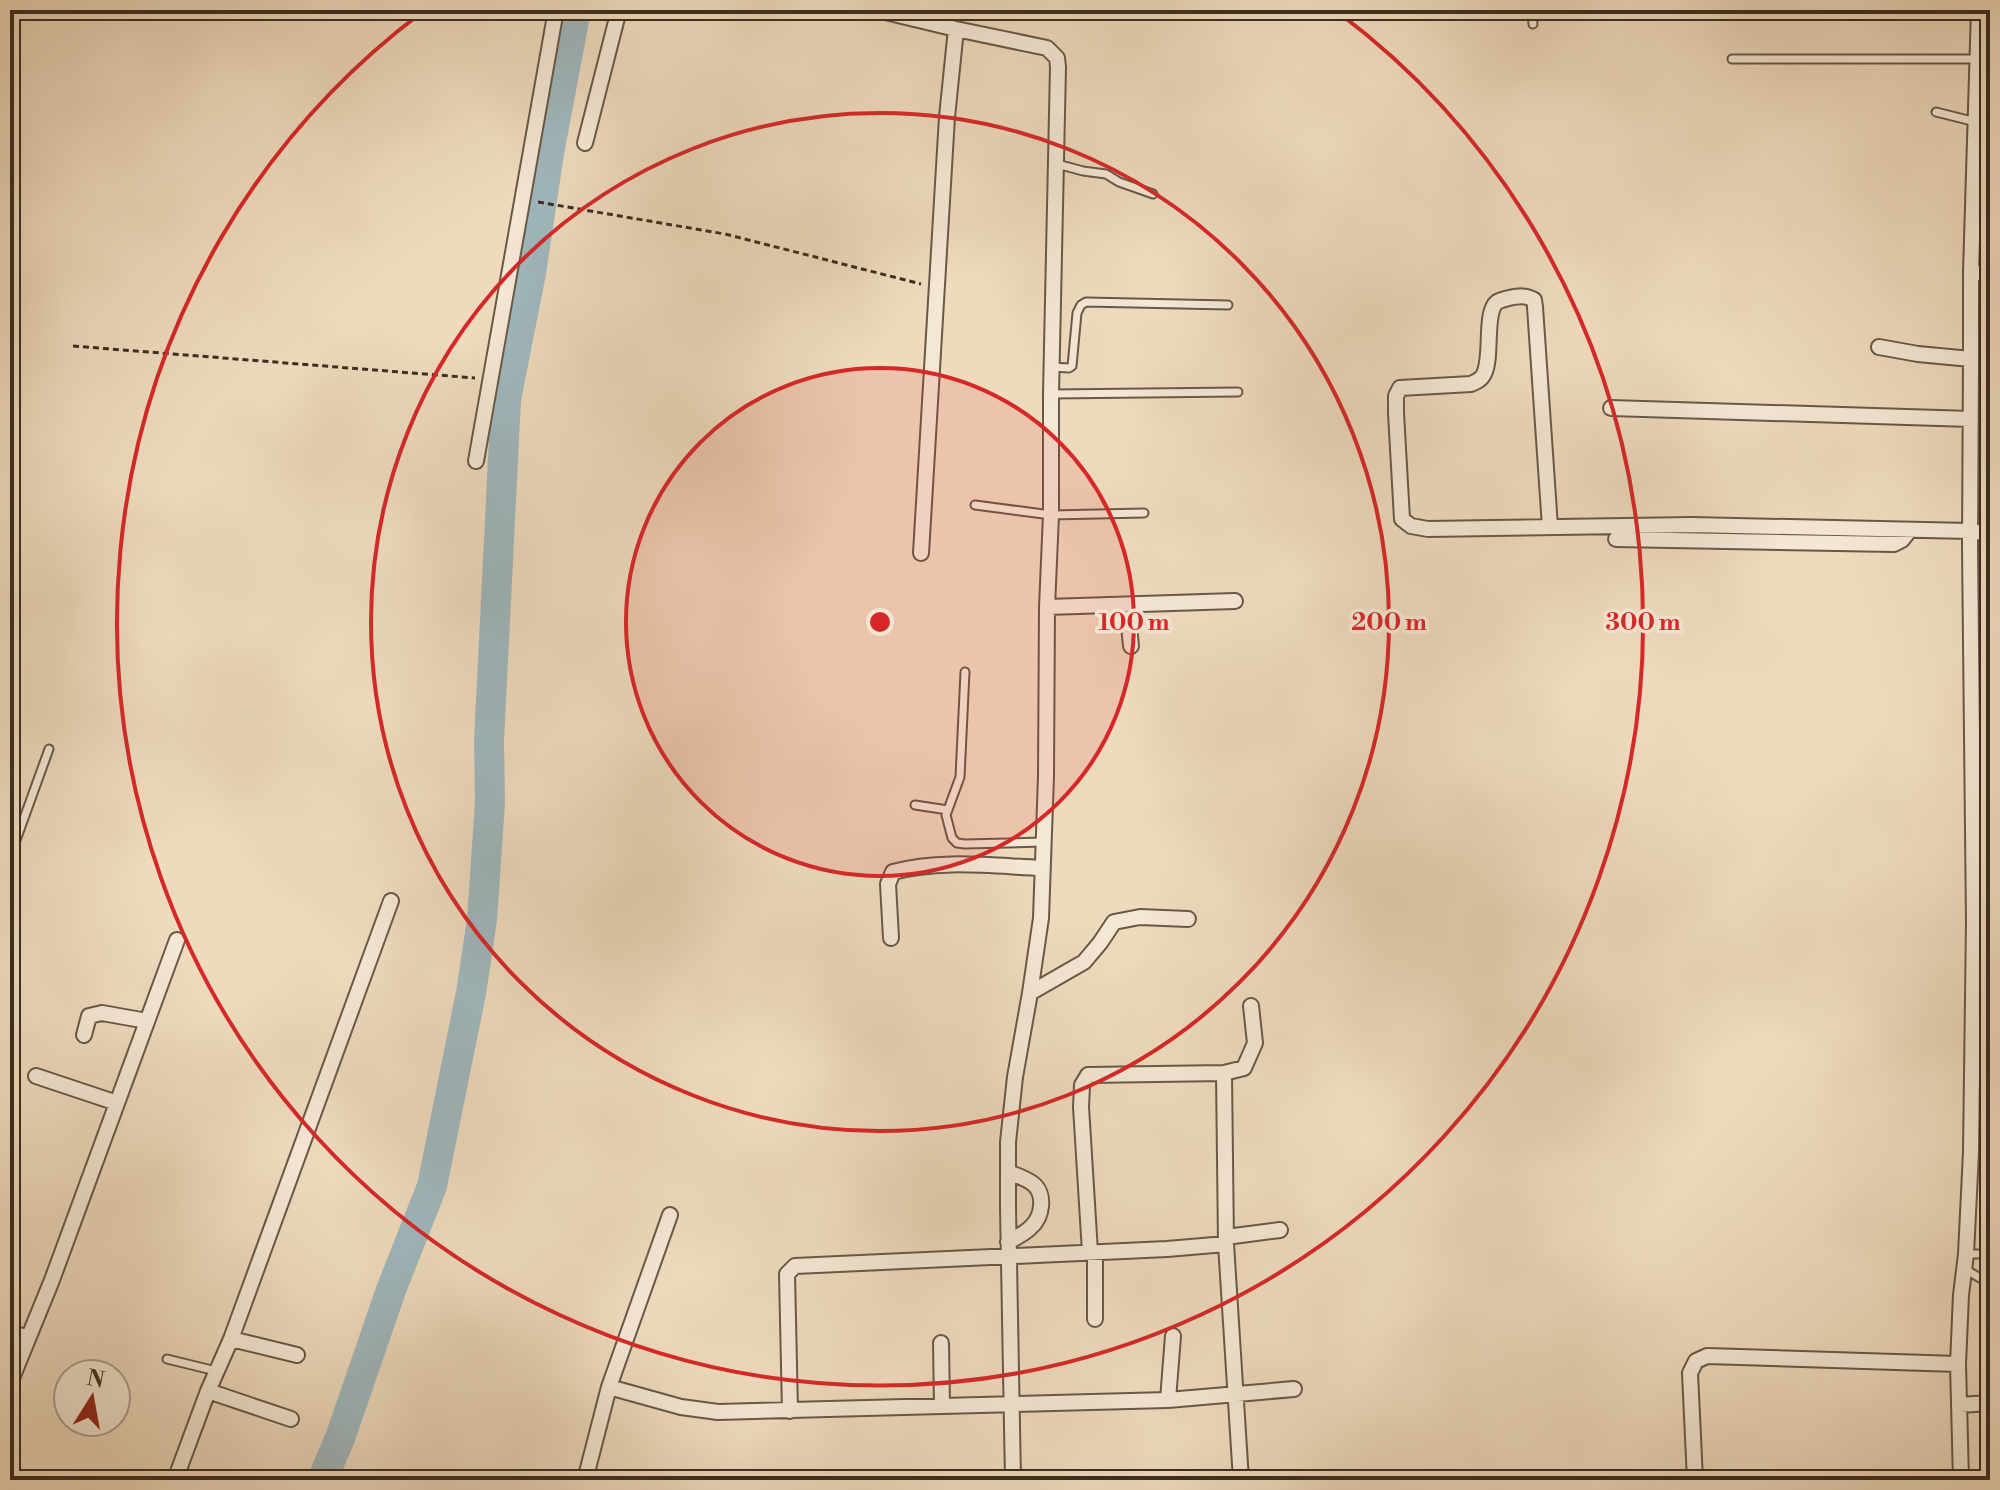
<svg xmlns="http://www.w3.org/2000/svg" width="2000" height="1490" viewBox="0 0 2000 1490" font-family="'Libre Bodoni',serif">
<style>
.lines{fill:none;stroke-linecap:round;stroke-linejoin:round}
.river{stroke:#9fb7bd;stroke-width:30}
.lane-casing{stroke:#685947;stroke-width:11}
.street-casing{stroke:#685947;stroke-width:18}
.path{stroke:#3b2e20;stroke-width:3;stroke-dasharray:6 4;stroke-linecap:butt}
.lane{stroke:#f4e7d4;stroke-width:7}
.street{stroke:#f4e7d4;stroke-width:14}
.ring{fill:none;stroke:#d62828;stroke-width:4}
.centre{fill:#d62828;stroke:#f4e7d4;stroke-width:4}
.ring-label{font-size:24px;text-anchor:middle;font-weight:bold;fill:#d62828;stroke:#f4e7d4;stroke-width:7;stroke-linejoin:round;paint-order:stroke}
</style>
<rect width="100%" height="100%" fill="#eedabd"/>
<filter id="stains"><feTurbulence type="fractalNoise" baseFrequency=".0025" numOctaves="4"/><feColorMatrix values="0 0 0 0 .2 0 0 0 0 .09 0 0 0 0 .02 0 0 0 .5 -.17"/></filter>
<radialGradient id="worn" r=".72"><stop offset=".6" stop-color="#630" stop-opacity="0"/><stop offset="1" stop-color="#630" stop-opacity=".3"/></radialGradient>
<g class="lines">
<path class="river" d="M322 1480 340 1438 391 1290 432 1186 471 993 482 920 490 802 489 741 506 399 531 273 549 153 576 10"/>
<g class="lane-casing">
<path id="lane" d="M1532 10 1533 24
M1732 59H1978
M1936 112 1976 122
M1057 164 1083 171 1106 174 1119 182 1153 194
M1051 367 1069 368 1072 366 1077 313 1081 305 1086 302 1228 305
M1051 394 1238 392
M975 505 1051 515 1144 513
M965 672 960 777 946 815 952 838 957 843 965 844 1043 842
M915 805 948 810
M10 857 49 749
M1972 1083 1990 1082
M1966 1254H1990
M1965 1269 1990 1284
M167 1359 216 1371"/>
</g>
<g class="street-casing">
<path id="street" d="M877 10 956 29 1047 48 1057 58 1058 67 1051 394V515L1047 607 1046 776 1041 918 1030 993 1015 1077 1008 1142V1208L1013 1480
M585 143 619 10
M1971 272 1990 274
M1879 347 1918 354 1971 359
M1611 408 1971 419
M476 461 556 10
M1550 527 1535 307 1534 300C1526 295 1519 296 1509 298 1508 298 1498 301 1497 302 1483 313 1494 363 1482 377 1479 381 1475 382 1471 384L1400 388 1396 396V413L1402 519 1411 526 1428 529 1692 525 1970 531 1990 534
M1616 539 1894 544 1902 540 1910 530
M921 553 947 117 956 29
M1127 605 1131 646
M1047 607 1235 601
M891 938 888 884 893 872C940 859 993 866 1042 868
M1030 993 1084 962 1100 943 1114 922 1140 917 1188 919
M84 1035 89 1016 102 1013 147 1021
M1224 1073 1226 1244 1241 1480
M36 1076 117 1103
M1008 1172C1016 1175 1025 1178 1032 1183 1046 1193 1043 1217 1030 1228 1024 1234 1015 1238 1008 1242
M1226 1237 1280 1230
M1090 1252 1081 1107 1082 1085 1088 1075 1224 1073 1244 1068 1255 1043 1251 1006
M1095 1319V1252
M10 1332 28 1338
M231 1339 297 1355
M941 1343 942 1406
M10 1383 52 1280 177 940
M609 1387 681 1407 718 1412 1168 1400 1294 1389
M208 1391 291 1419
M1168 1400 1173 1336
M1959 1405 1990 1403
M790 1411 787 1274 795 1266 1167 1249 1226 1244
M175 1480 208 1391 231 1339 391 901
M585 1480 609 1387 670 1215
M1695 1480 1690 1373 1696 1361 1707 1356 1958 1364
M1961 1480 1958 1364 1961 1295 1966 1254 1971 1152 1974 922 1970 547 1971 359V272L1979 10"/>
</g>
<path class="path" d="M538 202 725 234 921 284
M73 346 475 378"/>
<use href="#lane" class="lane"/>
<use href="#street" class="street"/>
</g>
<circle cx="880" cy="622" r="254" fill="#d62828" fill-opacity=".12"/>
<g class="ring">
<circle cx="880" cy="622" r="254"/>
<circle cx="880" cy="622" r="509"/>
<path d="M1339 13A763 763 0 1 1 421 13"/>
</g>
<circle cx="880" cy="622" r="12" class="centre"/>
<g class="ring-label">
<text x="1134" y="630">100 m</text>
<text x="1389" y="630">200 m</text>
<text x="1643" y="630">300 m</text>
</g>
<rect width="2000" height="1490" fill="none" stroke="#eedabd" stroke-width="40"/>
<rect x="12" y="12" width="1976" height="1466" fill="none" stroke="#3b2e20" stroke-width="4"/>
<rect x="20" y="20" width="1960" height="1450" fill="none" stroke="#3b2e20" stroke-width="2"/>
<g transform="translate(92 1398) rotate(11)"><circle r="38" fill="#f4e7d4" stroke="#aa9d8c" stroke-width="2"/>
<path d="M0-6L14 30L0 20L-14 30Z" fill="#8f2418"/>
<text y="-12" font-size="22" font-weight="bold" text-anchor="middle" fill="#3b2e20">N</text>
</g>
<rect width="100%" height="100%" filter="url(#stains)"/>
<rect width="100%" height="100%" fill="url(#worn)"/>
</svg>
